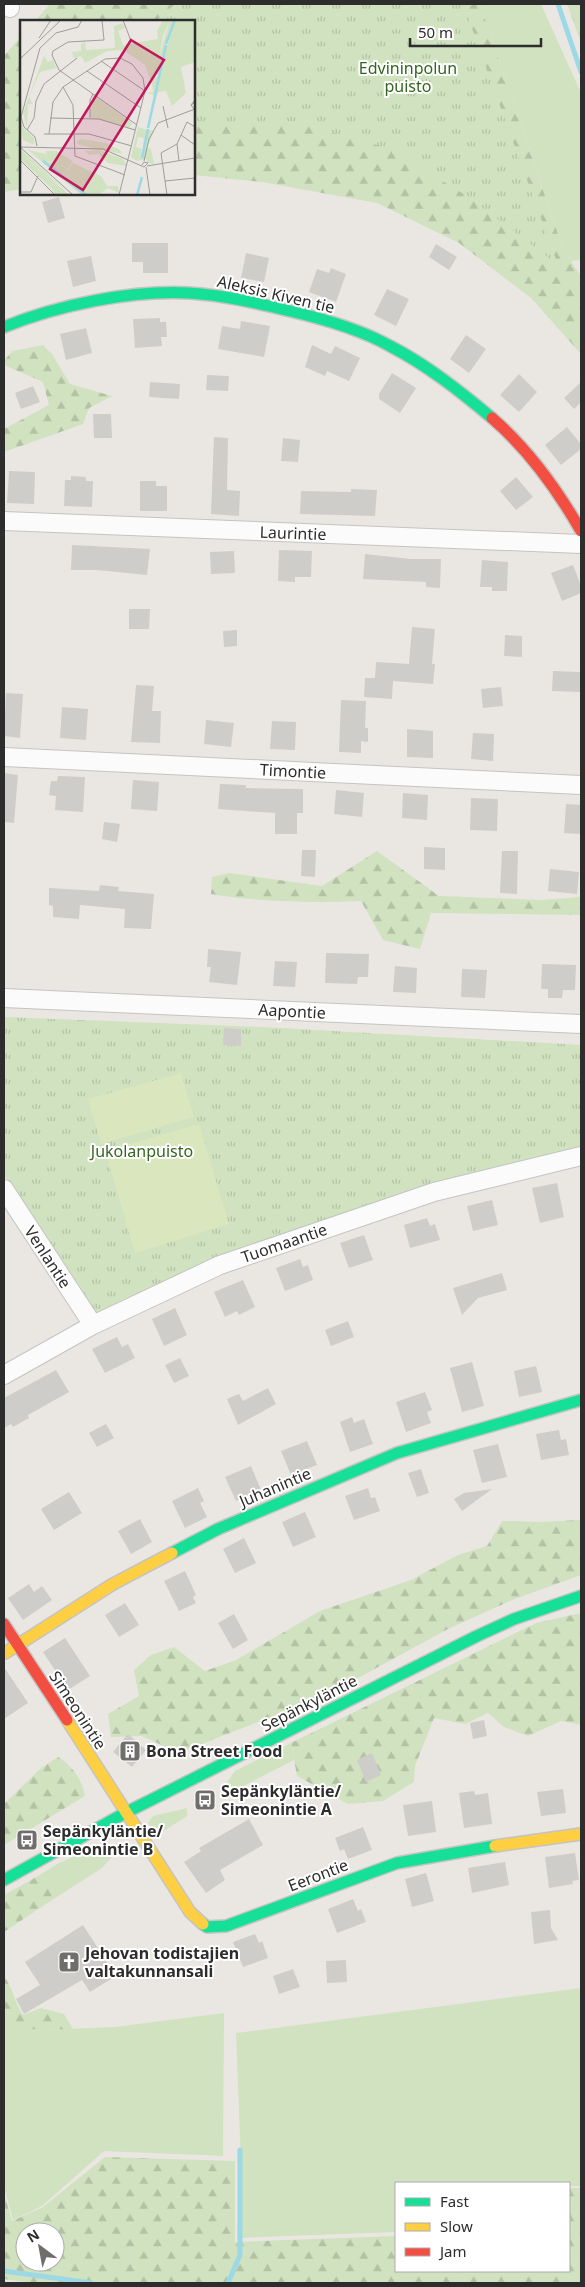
<svg xmlns="http://www.w3.org/2000/svg" width="585" height="2287" viewBox="0 0 585 2287" font-family="'Noto Sans',sans-serif">
<style>
.grass{fill:#d0e2bf}
.forest{fill:url(#forest-firs);fill-rule:evenodd}
.park{fill:url(#park-tufts)}
.pitch{fill:#dae6bd}
.lines{fill:none;stroke-linecap:round;stroke-linejoin:round}
.stream{stroke:#9dd8e5;stroke-width:5}
.building{fill:#cfcdca}
.street-casing{stroke:#c4c4c3;stroke-width:20}
.fast-casing{stroke:#c4c4c3;stroke-width:14}
.slow-casing{stroke:#c4c4c3;stroke-width:14}
.jam-casing{stroke:#c4c4c3;stroke-width:14}
.street{stroke:#fcfbfb;stroke-width:18}
.fast{stroke:#16e098;stroke-width:11}
.slow{stroke:#ffcf43;stroke-width:11}
.jam{stroke:#f24e42;stroke-width:11}
.labels{text-anchor:middle;stroke-width:4;stroke-linejoin:round;paint-order:stroke}
.park-label{font-size:16px;fill:#346521;stroke:#fff}
.street-label{font-size:16px;fill:#2d2d2d;stroke:#fff}
.poi-label{font-size:16px;font-weight:bold;fill:#2d2d2d;stroke:#fff;text-anchor:start}
.inset-river{fill:none;stroke:#9dd8e5;stroke-width:2.5}
.inset-road{fill:none;stroke:#9e9d9a;stroke-width:1}
.view{fill:#c2185b;fill-opacity:0.15;stroke:#c2185b;stroke-width:2.5}
.inset-edge{fill:none;stroke:#2d2d2d;stroke-width:2.5}
</style>
<defs>
<pattern id="forest-firs" width="22" height="20" patternUnits="userSpaceOnUse" patternTransform="scale(1.25)"><rect width="22" height="20" fill="#d0e2bf"/><path d="M5 1l3.5 6h-7zM16 11l3.5 6h-7z" fill="#b3c2a4"/></pattern>
<pattern id="park-tufts" width="24" height="20" patternUnits="userSpaceOnUse" patternTransform="scale(1.25)"><rect width="24" height="20" fill="#d0e2bf"/><path d="M3 7l-1-3M5 7V3M7 7l1-3M15 17l-1-3M17 17v-4M19 17l1-3" fill="none" stroke="#b3c2a4"/></pattern>
</defs>
<rect width="100%" height="100%" fill="#eae7e3"/>
<path class="grass" d="M480 4H541L581 93V260L571 261 563 249Z
M291 1743 294 1760 230 1793 223 1788 235 1771Z
M187 1808V1816L156 1836 148 1823 153 1816Z
M106 1843 111 1858 102 1868 52 1900 53 1886 38 1876 59 1863Z
M581 1988V2186H569V2183H396V2232L237 2238 241 2161 236 2033Z
M224 2013 223 2156 104 2151 42 2206 13 2220 4 2187V2025L39 2030 115 2027Z"/>
<path class="forest" d="M50 4H480L563 249 581 276V354L531 298 459 243 377 203 262 182 194 175V21H35Z
M567 4H581V42Z
M21 36V189L4 192V56Z
M43 345 52 354 70 384 112 396 89 408 83 424 4 452V429L49 405 43 382 4 365V361L12 351Z
M377 851 439 896 541 900 581 897V915L431 913 420 949 383 940 361 901C311 903 261 902 211 894L212 877 230 873 322 886Z
M581 1520V1575L512 1600 448 1629 327 1695 179 1753 142 1736 111 1737 108 1714 139 1696 134 1670 151 1655 174 1647 205 1671 236 1660 320 1611 411 1580 458 1555 487 1546 502 1521 539 1522Z
M581 1613V1725L561 1721 528 1736 504 1727 488 1713 465 1724 434 1718 415 1766 414 1782 383 1801 348 1804 297 1776 291 1743 536 1623Z
M58 1757C72 1765 83 1781 85 1796L4 1845V1804L41 1768Z
M38 1876 53 1886 52 1900 4 1932V1895Z
M4 1977C14 1988 14 2003 23 2015L41 2008 64 2014 73 2029 39 2030 4 2025Z
M105 2157 235 2161V2242L396 2236V2271H569V2188H581V2283H31L4 2279V2193L12 2221 43 2207ZM25 2232H55V2262H25Z"/>
<path class="park" d="M175 4H463L558 265 470 198 391 149 302 124 194 126V21H156Z
M4 1017 263 1027 581 1045V1153L432 1185 98 1315 4 1175Z"/>
<path class="pitch" d="M181 1073 194 1117 101 1144 88 1099Z
M199 1124 229 1224 135 1253 105 1151Z"/>
<g class="lines">
<path class="stream" d="M558 4 581 72
M4 2271 91 2283
M228 2283 240 2255V2150"/>
</g>
<path class="building" d="M59 197 65 218 48 223 42 202Z
M132 243H168V273H143V262H132Z
M436 244 457 257 449 270 429 257Z
M246 253 269 258 264 282 241 278Z
M91 256 96 281 73 287 67 261Z
M331 268 346 274 336 302 309 292 317 269 329 273Z
M387 289 409 299 396 326 374 315Z
M160 318V322H166L167 337H161L162 346 135 348 133 319Z
M241 321 270 326 264 357 218 349 222 326 240 329Z
M86 328 92 353 66 360 60 334Z
M466 335 486 349 469 373 450 359Z
M312 345 331 354 335 346 360 358 349 381 327 371 325 376 305 367Z
M392 373 416 388 400 413 379 399V394Z
M519 374 537 392 519 412 500 395Z
M207 375 229 376 228 391 206 390Z
M150 382 180 384 179 399 149 397Z
M581 382V402L574 409 564 398Z
M33 386 40 402 21 409 15 393Z
M93 414H111L112 438H94Z
M567 427 581 444V449L561 465 545 445Z
M214 437 228 438 227 490 240 491 239 516 211 514Z
M283 438 300 440 298 462 281 461Z
M9 471 35 472 34 504 7 503Z
M71 476 86 477V481H93L92 507 64 506 65 480H71Z
M516 477 533 497 516 510 500 491Z
M140 481H156V486H167V511H140Z
M351 489 377 490 375 516 300 514 301 491 351 492Z
M72 545 150 549 147 575 97 570H71Z
M279 550 312 551 311 577H295V582L278 581Z
M234 551 235 573 211 574 210 552Z
M365 554 411 559H441L440 588 426 587V582L363 579Z
M482 560 508 562 507 591H492V587H480Z
M573 565 581 586V593L562 601 551 573Z
M129 609H150L149 629H129Z
M412 627 435 629 432 664H435L433 684 393 681 392 699 364 697 365 678H375L376 662 409 664Z
M237 630V646L224 647 223 631Z
M505 635 522 636V657L504 656Z
M553 671 581 672V692L552 691Z
M136 685 154 686 152 711H161L160 743 131 742Z
M501 687 503 706 483 708 481 689Z
M6 693 23 694 20 738 4 736Z
M341 700 366 701 365 728H368V742L361 741V753L339 752Z
M62 707 88 709 86 740 60 738Z
M206 720 234 723 231 747 204 744Z
M272 721 296 722 295 750 270 749Z
M407 729 433 731V758L407 757Z
M473 733 494 734 493 761 471 759Z
M4 773 18 775 14 823 4 822Z
M58 776 85 777 83 812 55 810 56 796 49 795 51 781H57Z
M133 780 159 782 157 811 131 809Z
M220 784 246 785V788L303 789V813H297V834H275V813L218 809Z
M336 790 364 793 362 817 334 814Z
M403 793 428 795 427 820 402 818Z
M471 798 498 799 497 831 470 830Z
M566 804 581 805V834L564 833Z
M104 822 120 824 117 842 102 839Z
M424 847 445 848V870L424 869Z
M302 850H316L315 877 301 876Z
M502 851H518L517 894 500 893Z
M550 869 579 872 577 894 548 891Z
M100 885 119 887 118 891 154 894 151 929 124 928 125 909 80 905 79 919 53 917V906L49 905V888L99 891Z
M208 949 241 952 237 985 209 982 211 967H207Z
M326 953 369 954 368 977H358L357 984 325 983Z
M275 961 297 962 295 987 273 986Z
M542 964 576 965 575 990H563L562 998H548V989H541Z
M395 966 417 968 416 993 393 992Z
M462 969 487 970 485 998 461 997Z
M224 1028 241 1029V1046L223 1045Z
M557 1183 564 1217 540 1223 532 1188Z
M492 1200 498 1225 473 1231 467 1206Z
M427 1218 430 1226 435 1224 440 1240 410 1248 404 1225Z
M364 1235 373 1260 349 1268 340 1243Z
M300 1259 303 1267 308 1265 313 1280 285 1291 276 1268Z
M502 1273 507 1290 478 1298 462 1315 453 1288Z
M243 1280 255 1307 239 1315 237 1311 225 1317 214 1292Z
M175 1308 187 1335 164 1346 152 1319Z
M348 1321 354 1337 331 1346 325 1330Z
M117 1337 122 1347 128 1344 135 1358 105 1373 92 1349Z
M180 1358 189 1376 174 1383 165 1365Z
M472 1362 484 1406 462 1412 450 1368Z
M536 1366 542 1392 519 1397 514 1371Z
M56 1370 69 1392 28 1415 29 1418 13 1427 11 1424 4 1428V1398Z
M268 1388 276 1404 238 1425 227 1399 239 1394 243 1401Z
M425 1392 432 1410 427 1412 431 1423 406 1432 396 1402Z
M352 1417 354 1423 364 1419 373 1444 350 1452 340 1422Z
M106 1424 114 1438 97 1447 89 1433Z
M559 1430 561 1440 566 1439 569 1455 541 1460 536 1434Z
M307 1441 317 1465 291 1475 281 1451Z
M498 1444 507 1477 482 1483 473 1450Z
M251 1466 261 1490 236 1501 225 1477Z
M421 1469 429 1493 417 1497 408 1473Z
M198 1488 204 1501 200 1503 207 1517 185 1528 172 1501Z
M368 1488 371 1498 375 1497 380 1511 354 1520 345 1496Z
M492 1489 462 1511 454 1499 464 1493Z
M69 1492 82 1513 54 1530 41 1509Z
M305 1512 316 1537 293 1547 282 1522Z
M140 1519 152 1542 131 1554 118 1531Z
M244 1538 256 1563 235 1573 223 1549Z
M185 1571 196 1595 193 1597 196 1603 179 1611 164 1581Z
M29 1584 34 1592 42 1586 52 1600 23 1620 8 1598Z
M125 1603 139 1625 119 1637 105 1615Z
M234 1614 248 1640 233 1649 218 1623Z
M65 1638 90 1676 68 1690 43 1652Z
M4 1667 28 1703 4 1719Z
M484 1720 487 1736 473 1739 470 1723Z
M128 1734 146 1750 132 1767 113 1752Z
M372 1753 381 1775 366 1782 357 1760Z
M563 1789 566 1813 541 1816 537 1792Z
M474 1791 475 1795 488 1793 492 1824 464 1828 459 1793Z
M432 1801 436 1832 408 1836 403 1805Z
M249 1819 263 1845 220 1870 225 1880 206 1893 184 1862 201 1851 199 1848Z
M363 1827 372 1850 348 1859 344 1849 340 1851 335 1838Z
M575 1853 579 1880 572 1881 573 1884 549 1888 545 1857Z
M505 1862 509 1885 472 1893 468 1868Z
M426 1873 434 1901 412 1907 405 1879Z
M353 1899 358 1911 361 1909 366 1922 337 1933 328 1909Z
M550 1910 551 1928 558 1940 534 1944 531 1912Z
M83 1925 116 1976 90 1992 82 1980 24 2014 16 1999 40 1985 25 1962Z
M255 1934 259 1943 262 1941 268 1958 243 1967 233 1942Z
M346 1960 347 1982 327 1983 326 1961Z
M293 1969 300 1987 279 1994 273 1976Z"/>
<g class="lines">
<g class="street-casing">
<path id="street" d="M5 4 10 8
M4 521 581 544
M4 757 581 785
M4 998 581 1024
M4 1189 93 1325
M4 1375 93 1325 220 1265 434 1192 581 1156"/>
</g>
<g class="fast-casing">
<path id="fast" d="M4 327C58 305 131 290 189 293 223 295 257 303 290 311 324 319 360 329 390 346 427 365 461 392 492 418
M172 1553 218 1529 397 1453 581 1400
M4 1880 125 1813 477 1636 514 1619 581 1596
M203 1924 207 1927 226 1926 397 1863 495 1846"/>
</g>
<g class="slow-casing">
<path id="slow" d="M5 1653 113 1584 172 1553
M67 1720 190 1912 203 1924
M495 1846 581 1834"/>
</g>
<g class="jam-casing">
<path id="jam" d="M492 418C529 450 557 489 581 531
M4 1624 67 1720"/>
</g>
<use href="#street" class="street"/>
<use href="#fast" class="fast"/>
<use href="#slow" class="slow"/>
<use href="#jam" class="jam"/>
</g>
<defs>
<g id="building-square" transform="scale(1.125)"><rect x="-9" y="-9" width="18" height="18" rx="4" fill="#6f6e6d" stroke="#fff"/><path d="M-4-6H4V6H1V3H-1V6H-4ZM-2.5-4.3h1.7v1.8h-1.7ZM.8-4.3h1.7v1.8H.8ZM-2.5-1h1.7V.8h-1.7ZM.8-1h1.7V.8H.8Z" fill="#fff"/></g>
<g id="bus-square" transform="scale(1.125)"><rect x="-9" y="-9" width="18" height="18" rx="4" fill="#6f6e6d" stroke="#fff"/><path d="M-5-6H5V4H4V6H2V4H-2V6H-4V4H-5ZM-3.5-4V0h7V-4ZM-3.5 1.2v1.5H-2V1.2ZM2 1.2v1.5H3.5V1.2Z" fill="#fff"/></g>
<g id="church-square" transform="scale(1.125)"><rect x="-9" y="-9" width="18" height="18" rx="4" fill="#6f6e6d" stroke="#fff"/><path d="M-1.2-6h2.4v3.5h3.3v2.4h-3.3V6h-2.4V-.1h-3.3v-2.4h3.3Z" fill="#fff"/></g>
</defs>
<g fill-rule="evenodd">
<use href="#building-square" x="130" y="1751"/>
<use href="#bus-square" x="205" y="1800"/>
<use href="#bus-square" x="27" y="1840"/>
<use href="#church-square" x="69" y="1962"/>
</g>
<g class="labels">
<g class="park-label">
<text x="408" y="74">Edvininpolun<tspan x="408" dy="18">puisto</tspan></text>
<text x="142" y="1157">Jukolanpuisto</text>
</g>
<g class="street-label">
<text transform="translate(276 294) rotate(13)" y="6">Aleksis Kiven tie</text>
<text transform="translate(293 533) rotate(2)" y="6">Laurintie</text>
<text transform="translate(293 771) rotate(3)" y="6">Timontie</text>
<text transform="translate(292 1011) rotate(3)" y="6">Aapontie</text>
<text transform="translate(284 1243) rotate(-19)" y="6">Tuomaantie</text>
<text transform="translate(48 1257) rotate(57)" y="6">Venlantie</text>
<text transform="translate(275 1487) rotate(-23)" y="6">Juhanintie</text>
<text transform="translate(309 1703) rotate(-27)" y="6">Sepänkyläntie</text>
<text transform="translate(78 1710) rotate(57)" y="6">Simeonintie</text>
<text transform="translate(318 1875) rotate(-21)" y="6">Eerontie</text>
</g>
<g class="poi-label">
<text x="146" y="1757">Bona Street Food</text>
<text x="221" y="1797">Sepänkyläntie/<tspan x="221" dy="18">Simeonintie A</tspan></text>
<text x="43" y="1837">Sepänkyläntie/<tspan x="43" dy="18">Simeonintie B</tspan></text>
<text x="85" y="1959">Jehovan todistajien<tspan x="85" dy="18">valtakunnansali</tspan></text>
</g>
</g>
<g transform="translate(20 20)">
<rect width="175" height="175" fill="#eae7e3"/>
<path d="M150 0 154 1 145 26 134 75 126 73 133 72 132 64 138 55 134 54ZM0 99 3 108 14 118V124L0 125 12 124 3 120ZM0 129 51 175 7 138 34 166 31 168 0 139ZM26 131H36L53 141 48 149 41 145 33 146 34 142 27 141ZM53 143 81 156 87 166H98L99 173 88 168 78 175 74 168 45 155Z" fill="#d0e2bf"/>
<path d="M143 0H150L143 16 134 63 132 64 125 45 103 30 87 31 65 43 61 36 54 38 52 32 61 31V24L65 22 66 30 95 28 94 6 103 3 105 8 98 11 103 25 138 19 137 11ZM156 0H175V42L161 47 166 73 152 86 146 71 138 72 132 97 145 32ZM24 36 28 42 33 40 36 48 20 52 9 77 13 84H8L7 107 3 93ZM118 107 124 109 125 118 118 117 116 127 122 129 117 141 111 137ZM61 119 86 123 100 130 102 134 59 125 56 122ZM8 130 26 134 27 141 41 145 48 150 45 155 74 168 78 175H61ZM79 130 103 139 107 146 88 143 78 134 69 135 65 131ZM7 137 49 175H36L31 168 34 166Z" fill="#d0e2bf"/>
<path d="M133 24 139 25 133 54 128 42 117 33 116 27ZM73 75 112 103 109 108 70 97ZM124 109 134 111 127 128 131 129 134 144 128 143 126 139 117 141 123 129Z" fill="#d0e2bf"/>
<path class="inset-river" d="M146 24 155 0M128 108 146 25M122 138 128 109M23 141 66 175M117 175 122 157"/>
<path class="inset-road" d="M82 0 84 20 48 22 33 31 32 35 39 50 117 105M103 0 111 21M19 18 31 0M0 39 41 0M81 41 125 71M67 51 121 88M43 67 53 85 55 136 105 155M171 85 174 81V83L171 85 174 89M143 86 148 108M30 98 79 99 115 110M70 98V80L73 74M7 110 14 98 16 81 24 64 57 38M24 114H69L112 126M29 114 33 82 43 67 85 39 100 38 112 44 123 58 125 71 99 175M161 115 175 125M17 126 15 117 4 107 1 97 20 28 36 13 58 7 62 0M0 127 83 129 124 147 128 143 124 142 122 145M0 127 53 175M0 140 35 175M124 141 129 119 138 103 175 89M159 141 157 124 167 102 175 107M127 146 175 138M126 147 130 175M145 161 175 158M0 172H11L18 156M147 175 141 133 157 124"/>
<path class="view" d="M111 20 144 40 63 170 30 149Z"/>
<rect width="175" height="175" class="inset-edge"/>
</g>
<rect width="585" height="2287" fill="none" stroke="#2d2d2d" stroke-width="10"/>
<rect x="395" y="2182" width="175" height="90" fill="#ffffff" stroke="#ababab"/>
<rect x="405" y="2198" width="25" height="8" fill="#16e098" stroke="#ababab"/>
<text x="440" y="2207" font-size="15" fill="#2d2d2d">Fast</text>
<rect x="405" y="2223" width="25" height="8" fill="#ffcf43" stroke="#ababab"/>
<text x="440" y="2232" font-size="15" fill="#2d2d2d">Slow</text>
<rect x="405" y="2248" width="25" height="8" fill="#f24e42" stroke="#ababab"/>
<text x="440" y="2257" font-size="15" fill="#2d2d2d">Jam</text>
<g transform="translate(40 2247) rotate(328)"><circle r="24" fill="#ffffff" stroke="#ababab"/>
<path d="M0-4L9 19L0 12L-9 19Z" fill="#6f6e6d"/>
<text y="-8" font-size="14" font-weight="bold" text-anchor="middle" fill="#2d2d2d">N</text>
</g>
<path d="M410 38v8h131v-8" fill="none" stroke="#2d2d2d" stroke-width="2.5"/>
<text x="418" y="38" font-size="15" fill="#2d2d2d" stroke="#ffffff" stroke-width="4" paint-order="stroke">50 m</text>
</svg>
